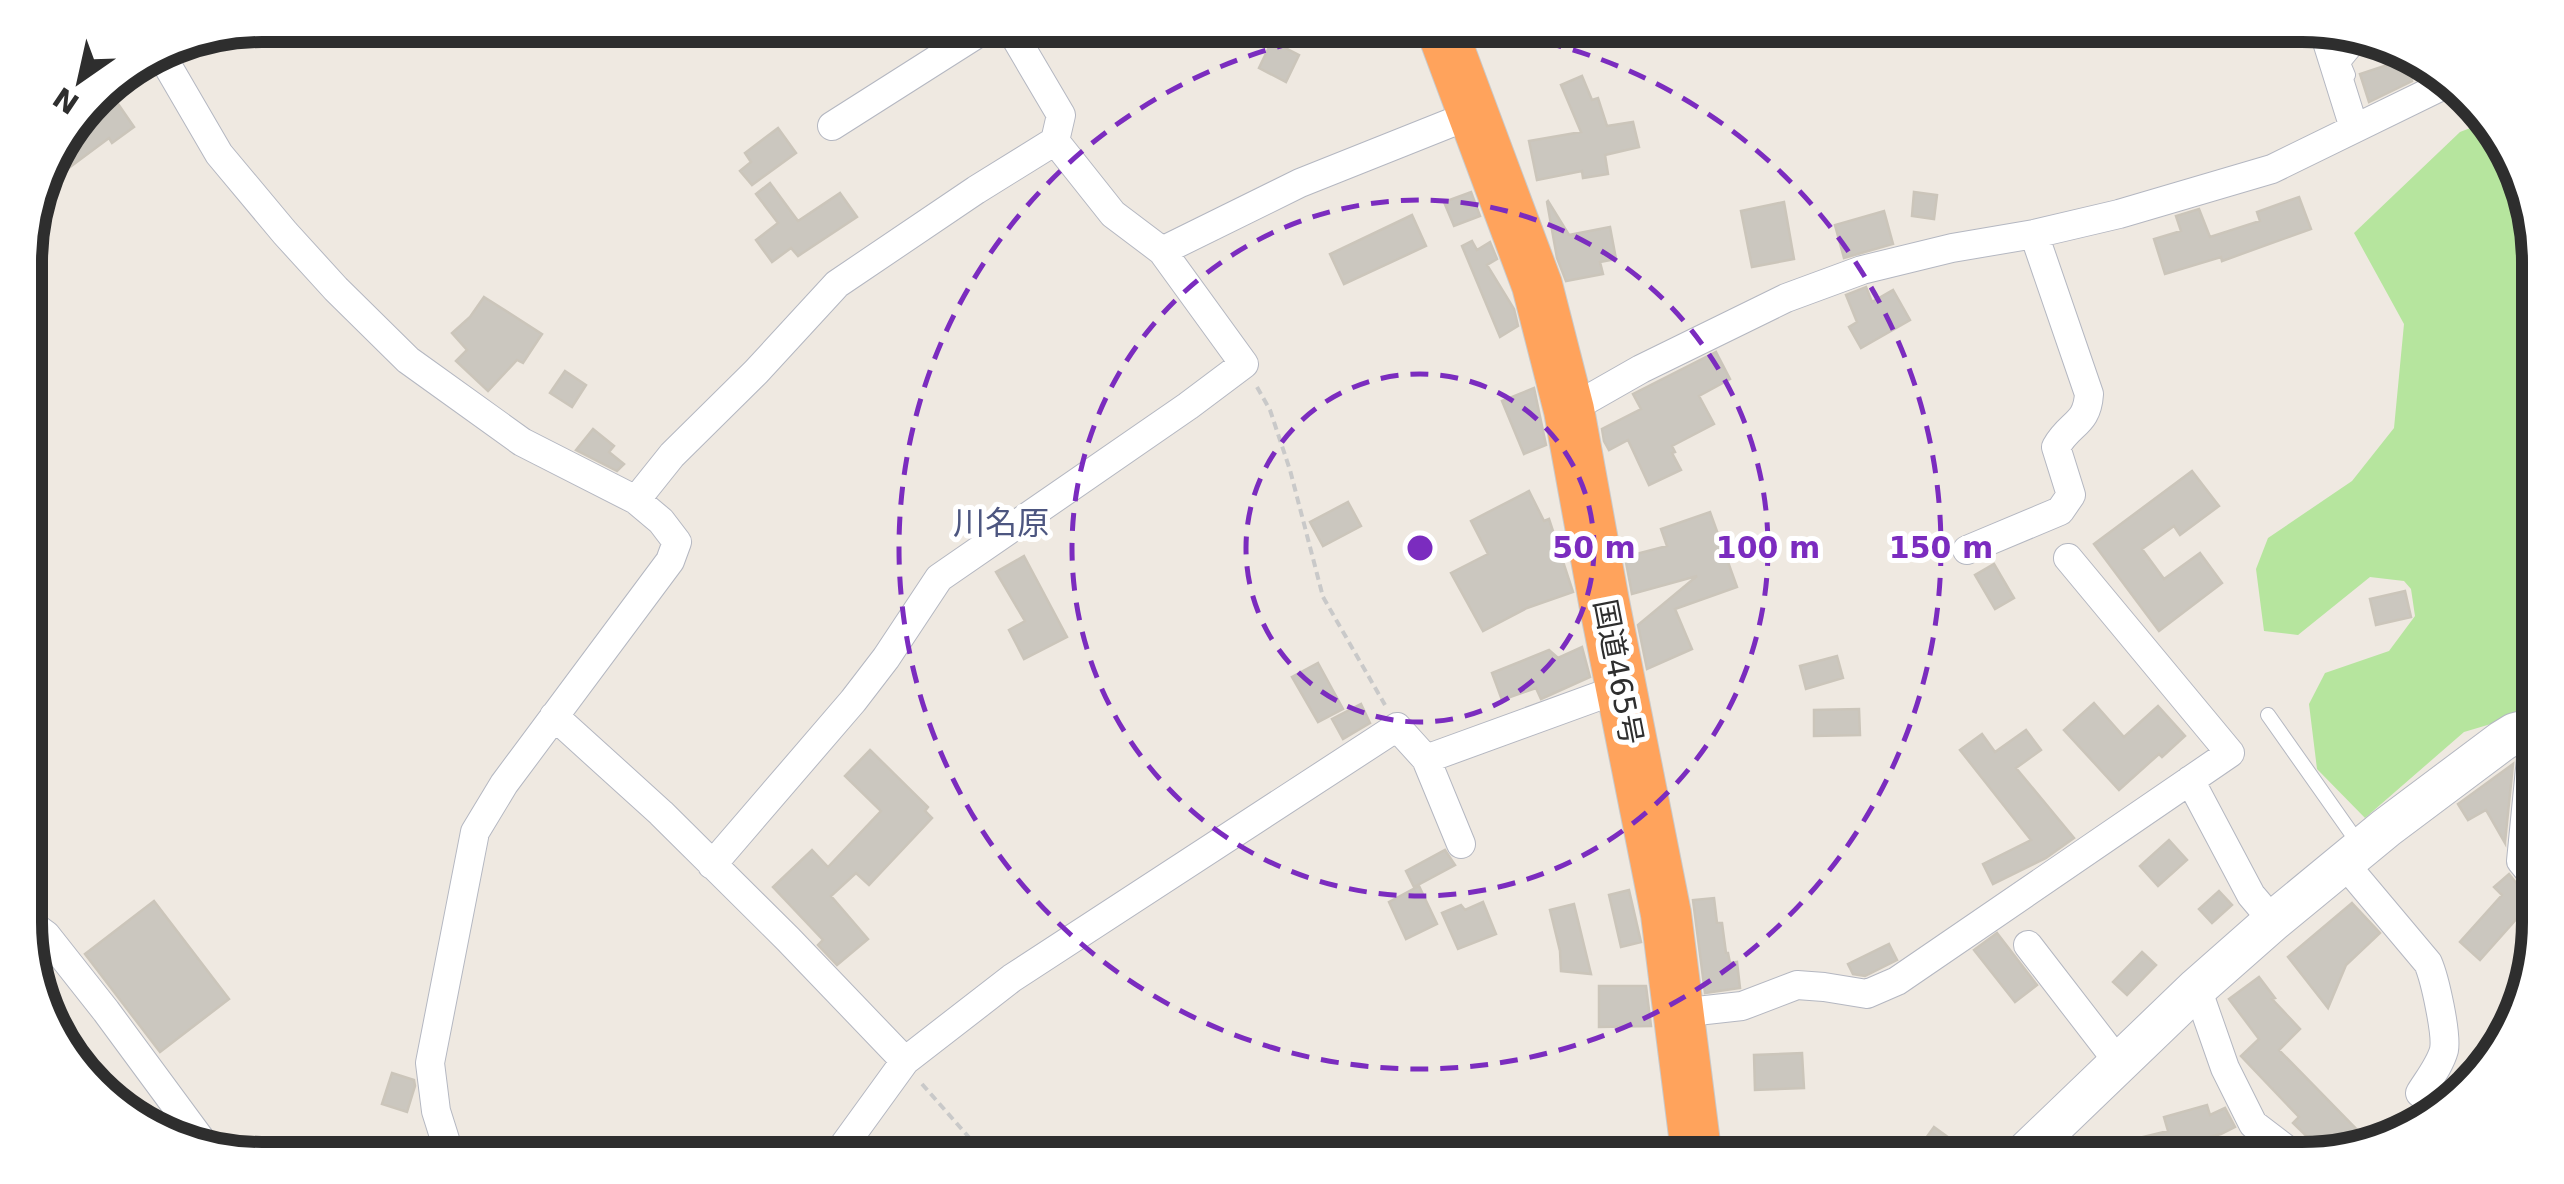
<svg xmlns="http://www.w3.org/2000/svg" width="2564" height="1184" viewBox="0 0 2564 1184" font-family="'DejaVu Sans','Noto Sans JP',sans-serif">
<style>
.green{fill:#b6e59e}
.building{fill:#cbc7bf;stroke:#cbc5ba;stroke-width:2.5}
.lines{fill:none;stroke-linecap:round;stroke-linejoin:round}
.lane-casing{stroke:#b4b7c1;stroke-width:16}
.street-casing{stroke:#b4b7c1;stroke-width:30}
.secondary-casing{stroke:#b4b7c1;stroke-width:42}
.highway-casing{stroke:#c9c9c9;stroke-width:52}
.path{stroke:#c9c9c9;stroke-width:4;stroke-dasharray:8 5;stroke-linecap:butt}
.lane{stroke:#fff;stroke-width:14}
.street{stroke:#fff;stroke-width:28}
.secondary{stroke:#fff;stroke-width:40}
.highway{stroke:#ffa35c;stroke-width:50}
.ring{fill:none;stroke:#7b2cbf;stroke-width:5;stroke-dasharray:18 12}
.labels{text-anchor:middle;stroke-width:10;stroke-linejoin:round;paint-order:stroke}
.street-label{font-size:30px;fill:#2e2e2e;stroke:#fff}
.neighbourhood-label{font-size:32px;fill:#4d5680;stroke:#fff}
.rim{fill:none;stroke:#2e2e2e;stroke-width:12}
.centre{fill:#7b2cbf;stroke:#fff;stroke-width:5}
.ring-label{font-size:30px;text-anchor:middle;font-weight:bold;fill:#7b2cbf;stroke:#fff;stroke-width:10;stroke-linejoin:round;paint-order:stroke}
</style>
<rect width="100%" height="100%" fill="#efe9e1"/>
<path class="green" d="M2491 120 2537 231 2538 710 2464 732 2365 818 2317 769 2309 704 2325 673 2389 651 2415 616 2411 589 2404 581 2370 577 2298 635 2264 631 2256 569 2268 538 2352 481 2394 428 2404 324 2354 233 2460 132Z"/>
<path class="building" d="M1272 41 1299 55 1286 82 1259 68Z
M2405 59 2412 81 2369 102 2360 74Z
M1582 76 1592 100 1598 98 1607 126 1633 122 1639 147 1605 155 1608 174 1583 178 1582 171 1537 180 1529 141 1581 132 1561 85Z
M105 85 134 127 112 143 109 138 70 167 56 149Z
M778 128 796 153 752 185 740 171 751 162 745 153Z
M770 183 798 221 840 193 857 217 798 256 791 248 772 262 756 240 778 223 756 194Z
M1471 192 1480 216 1454 226 1444 202Z
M1914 192 1937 195 1934 219 1912 216Z
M2299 197 2311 229 2222 261 2221 257 2165 274 2154 239 2181 231 2176 216 2199 209 2210 237 2260 221 2257 212Z
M1548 201 1569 235 1610 227 1616 259 1600 262 1603 274 1566 281 1557 258 1547 202Z
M1784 202 1794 259 1752 267 1741 211Z
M1884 211 1893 244 1844 258 1835 225Z
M1412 215 1426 246 1344 284 1330 254Z
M1472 241 1477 250 1490 242 1497 259 1487 265 1514 309 1518 326 1500 337 1462 246Z
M1866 287 1872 302 1893 290 1910 320 1861 348 1849 327 1857 322 1846 295Z
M484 297 542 334 523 363 517 360 488 391 456 361 467 350 452 333 470 317Z
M1716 352 1730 379 1699 396 1714 424 1672 446 1675 452 1672 453 1681 470 1649 485 1628 440 1609 450 1604 441 1602 429 1641 409 1633 394Z
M565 371 586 385 572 407 550 393Z
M1534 388 1546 445 1524 454 1502 401Z
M593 429 614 446 609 452 624 464 617 471 576 450Z
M2192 471 2219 506 2180 535 2174 526 2142 549 2164 579 2200 553 2222 583 2159 631 2094 544Z
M1529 491 1544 521 1549 519 1573 592 1527 608 1483 631 1451 573 1488 554 1471 521Z
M1348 502 1361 526 1323 546 1310 522Z
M1710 512 1737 587 1675 609 1692 649 1647 669 1638 625 1697 576 1632 594 1625 557 1667 546 1661 529Z
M1024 556 1067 637 1024 659 1009 630 1025 621 996 572Z
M1994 564 2014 598 1995 609 1975 575Z
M2405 591 2411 617 2376 625 2370 599Z
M1582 647 1590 677 1541 699 1536 688 1502 700 1492 673 1549 650 1558 658Z
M1837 656 1843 678 1806 689 1800 666Z
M1318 663 1343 709 1318 722 1292 677Z
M2094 703 2124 737 2158 706 2185 736 2162 757 2159 754 2119 790 2064 730Z
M1361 704 1370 723 1343 739 1332 719Z
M1859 709 1860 735 1814 736V710Z
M2026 730 2041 750 2016 768 2074 838 2046 858 1993 884 1983 864 2031 840 1960 750 1982 734 1995 752Z
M870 750 928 807 925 811 932 818 869 885 856 873 831 896 868 939 837 965 818 945 823 940 773 887 812 850 828 867 881 811 845 776Z
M2513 764 2505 842V843L2486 810 2468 820 2458 804Z
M2169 840 2187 860 2158 886 2140 866Z
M1445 850 1455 865 1414 887 1406 871Z
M2509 874 2526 895 2539 900V911L2527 922 2520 915 2480 960 2460 942 2502 895 2494 887Z
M1419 886 1437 924 1406 939 1389 902Z
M1629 890 1641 942 1621 947 1609 895Z
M2219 891 2232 905 2212 923 2199 909Z
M1714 898 1717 923H1722L1726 953H1728L1730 963 1737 962 1740 988 1705 993 1693 900Z
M154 901 229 999 160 1052 85 954Z
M1483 902 1496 934 1458 949 1442 913 1461 905 1465 910Z
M2352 903 2380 933 2346 965 2328 1008 2288 957Z
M1574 904 1591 974 1561 971 1560 951 1550 910Z
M1997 933 2037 985 2015 1002 1974 950Z
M1889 944 1897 960 1865 976 1853 974 1848 964Z
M2142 952 2156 965 2127 995 2113 982Z
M2259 977 2275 998 2272 999 2300 1029 2279 1050 2368 1141 2326 1155 2293 1123 2299 1117 2241 1056 2259 1039 2229 999Z
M1599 986H1646L1651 1026 1599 1027Z
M1802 1053 1804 1088 1755 1090 1754 1055Z
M392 1073 414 1080 415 1086 407 1112 382 1104Z
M2207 1105 2210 1115 2225 1108 2235 1127 2221 1134 2187 1143 2189 1159H2136L2131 1140 2168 1131 2164 1117Z
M1934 1127 1952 1140 1939 1159H1926L1916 1152Z"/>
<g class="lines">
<g class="lane-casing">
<path id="lane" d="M2348 75 2343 63 2357 46 2370 39
M2268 715 2361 847"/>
</g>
<g class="street-casing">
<path id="street" d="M2323 29 2354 128
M159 51 219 154 285 233 336 289 408 360 522 442 636 500 661 521 677 542 670 561 504 784 475 832 430 1063 436 1111 448 1149 447 1159
M832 126 991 25
M1162 251 1300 183 1473 114
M1569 410 1641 369 1786 298 1862 270 1952 248 2034 234 2119 214 2272 169 2446 84
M636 500 672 455 756 372 837 284 976 190 1055 141 1061 115 1008 25
M1967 550 2060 511 2071 495 2056 447C2070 422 2087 425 2089 394L2034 234
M554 716 661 813 788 939 905 1061
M2534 728 2521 861 2539 883
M1426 759 1461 844
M2190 780 2251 895 2273 921
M2344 863 2428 963C2435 979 2447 1034 2444 1050 2440 1065 2428 1080 2420 1093
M712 865 853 701 886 658 939 578 1188 406 1244 364 1162 251 1113 214 1055 141
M27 921 46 935 106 1011 207 1148
M2028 945 2119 1063
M2197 988 2225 1068 2253 1124 2299 1159
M1679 1013 1742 1006 1797 985 1824 987 1867 994 1897 981 2230 753 2068 558
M834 1159 905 1061 1012 978 1397 727 1426 759 1621 688"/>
</g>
<g class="secondary-casing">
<path id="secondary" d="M2019 1159 2197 988 2273 921 2386 828 2502 741 2515 733 2538 727"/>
</g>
<g class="highway-casing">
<path id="highway" d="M1440 25 1537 285 1569 410 1604 602 1666 914 1697 1159"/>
</g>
<path class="path" d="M1257 387 1270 410 1290 470 1323 597 1385 705
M922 1084 988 1159"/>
<use href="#lane" class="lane"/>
<use href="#street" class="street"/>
<use href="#secondary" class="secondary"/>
<use href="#highway" class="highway"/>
</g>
<g class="ring">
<circle cx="1420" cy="548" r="174"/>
<circle cx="1420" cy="548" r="348"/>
<circle cx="1420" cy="548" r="521"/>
</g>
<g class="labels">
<g class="street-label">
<text transform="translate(1618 672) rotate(79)" y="10">国道465号</text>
</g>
<g class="neighbourhood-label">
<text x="1001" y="534">川名原</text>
</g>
</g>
<path d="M0 0H2564V1184H0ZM262 42H2302A220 220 0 0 1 2522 262V922A220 220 0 0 1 2302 1142H262A220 220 0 0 1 42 922V262A220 220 0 0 1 262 42Z" fill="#fff" fill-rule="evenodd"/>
<path class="rim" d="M262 42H2302A220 220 0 0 1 2522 262V922A220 220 0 0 1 2302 1142H262A220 220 0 0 1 42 922V262A220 220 0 0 1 262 42Z"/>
<circle cx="1420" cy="548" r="15" class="centre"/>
<g class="ring-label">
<text x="1594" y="558">50 m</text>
<text x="1768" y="558">100 m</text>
<text x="1941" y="558">150 m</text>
</g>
<g transform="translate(80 80) rotate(214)" stroke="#ffffff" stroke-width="8" paint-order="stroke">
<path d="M0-8L18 38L0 25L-18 38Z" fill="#2e2e2e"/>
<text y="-15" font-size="28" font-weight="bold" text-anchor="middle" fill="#2e2e2e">N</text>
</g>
</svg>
